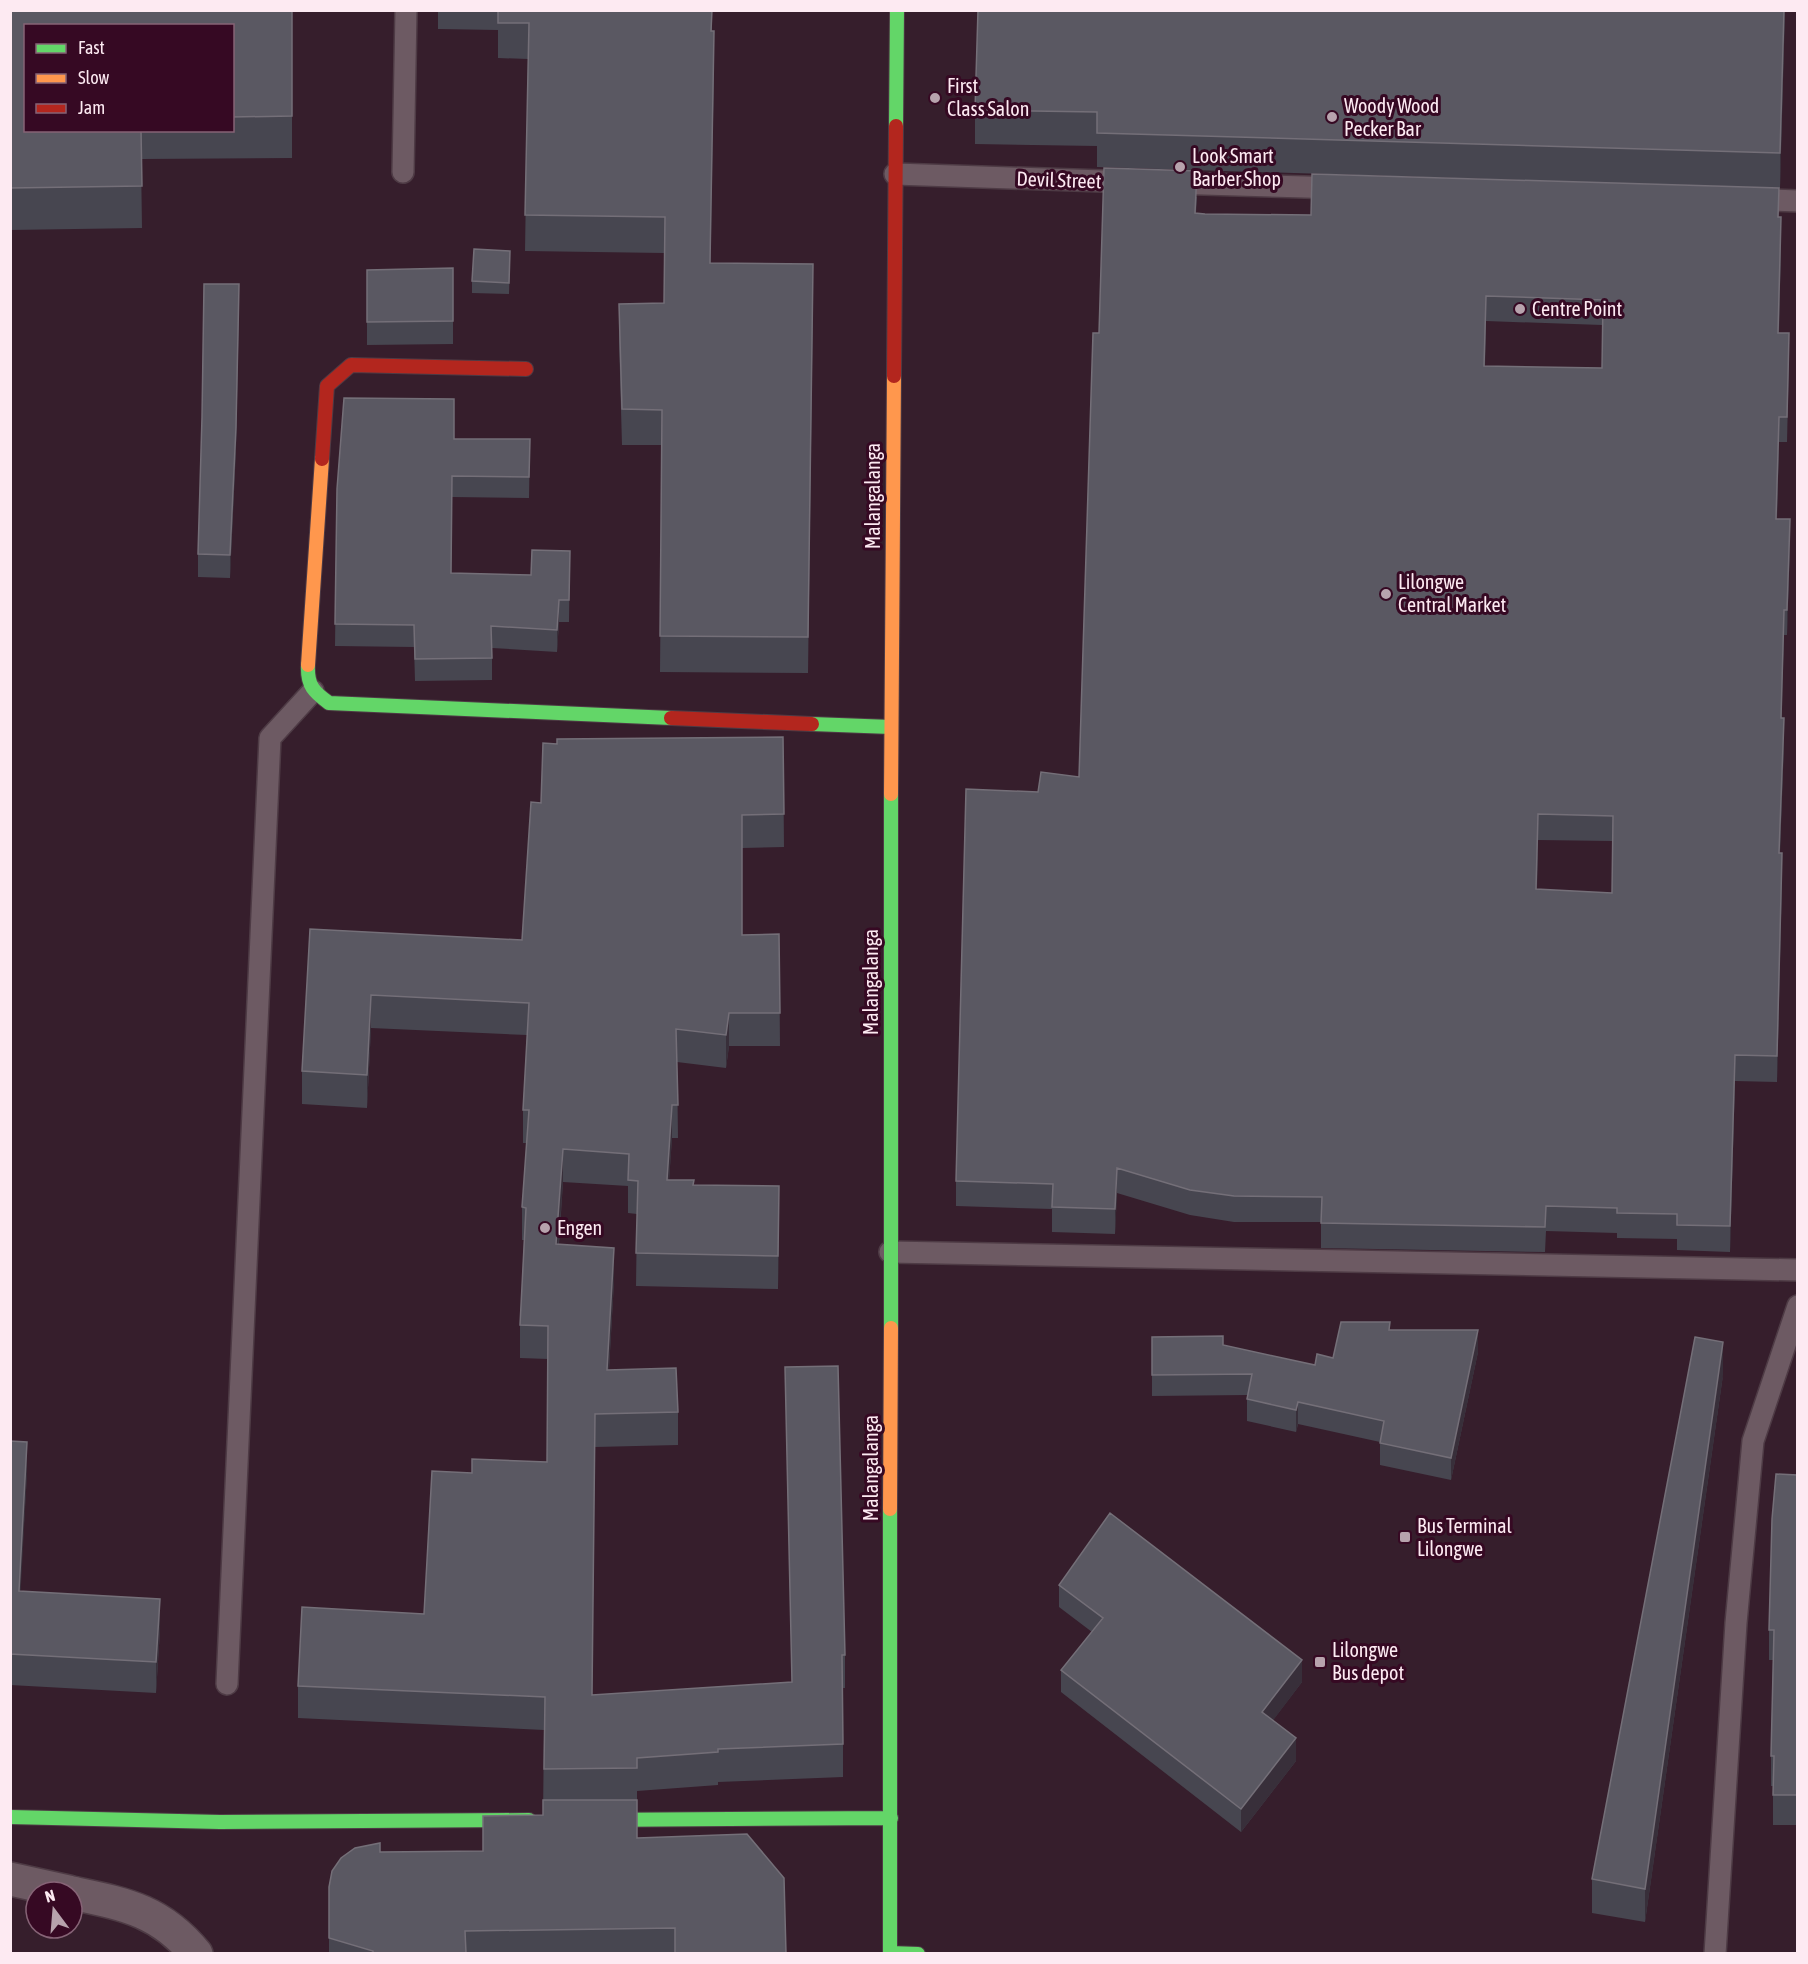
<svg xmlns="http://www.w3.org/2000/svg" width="1808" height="1964" viewBox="0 0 1808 1964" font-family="'Asap Condensed',sans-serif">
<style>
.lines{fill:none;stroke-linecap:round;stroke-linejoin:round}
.lane-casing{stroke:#4e3b45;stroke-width:24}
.street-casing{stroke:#4e3b45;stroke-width:36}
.fast-casing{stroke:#4e3b45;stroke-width:16}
.slow-casing{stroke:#4e3b45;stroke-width:16}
.jam-casing{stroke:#4e3b45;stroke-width:16}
.lane{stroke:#6d5a63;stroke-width:21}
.street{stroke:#6d5a63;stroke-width:33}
.fast{stroke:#63d668;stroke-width:14}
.slow{stroke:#ff974d;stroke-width:14}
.jam{stroke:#b3261e;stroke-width:14}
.wall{fill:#474650;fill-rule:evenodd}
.shaded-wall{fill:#382f3a}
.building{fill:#5a5862;stroke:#746f78;stroke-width:1.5;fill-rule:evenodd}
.poi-dot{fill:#b7a3ad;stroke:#360923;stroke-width:2}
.labels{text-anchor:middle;stroke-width:6;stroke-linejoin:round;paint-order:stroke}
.poi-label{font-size:20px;fill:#fdeaf2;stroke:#360923;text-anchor:start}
.street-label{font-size:20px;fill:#fdeaf2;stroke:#360923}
</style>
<rect width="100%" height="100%" fill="#361e2c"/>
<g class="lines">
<g class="lane-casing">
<path id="lane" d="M403 172 406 10
M895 174 1132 182
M1169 183 1339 188
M1751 199 1798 201
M890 1252 1798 1270
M227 1684 270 738 313 691
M1715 1954 1736 1623 1753 1441 1798 1306"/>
</g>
<g class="street-casing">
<path id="street" d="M10 1879 69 1892
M72 1893C124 1904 160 1910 196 1954"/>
</g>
<g class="fast-casing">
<path id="fast" d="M896 126 897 10
M308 665C307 686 314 692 329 703L671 718
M812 724 891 727
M891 1328V794
M10 1817 220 1822 529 1820
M592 1820 891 1818
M890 1953 918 1954
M890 1954V1509"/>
</g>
<g class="slow-casing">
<path id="slow" d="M308 665 322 459
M891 794 894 376
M890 1509 891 1328"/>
</g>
<g class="jam-casing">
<path id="jam" d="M894 376 896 126
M322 459 327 386 351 365 526 369
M671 718 812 724"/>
</g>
<use href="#lane" class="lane"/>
<use href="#street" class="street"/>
<use href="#fast" class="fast"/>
<use href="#slow" class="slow"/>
<use href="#jam" class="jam"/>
</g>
<path class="wall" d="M10 10H292V158L141 159 142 228 10 230ZM232 26V130H26Z
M438 10H712V31L714 66 710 263 813 299 808 673 660 672 662 445H622L619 339V304L664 303V253L525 251 528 59 498 58V30L438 29Z
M1785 10 1780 188 1097 167V146L975 144V110Z
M1197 196 1196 213 1205 214 1311 215 1779 217 1781 243 1779 333 1789 358 1787 442H1779L1777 519 1790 544 1787 635H1784L1781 718 1784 743 1780 853 1782 878 1777 1082 1735 1081 1730 1252 1677 1250V1239L1617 1238V1233L1546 1231 1545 1252 1321 1248V1222H1234L1190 1215 1117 1193 1115 1234 1052 1232V1209L956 1206V1181L1038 792 1079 777 1099 333ZM1486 321 1602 325V368L1485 366ZM1538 840 1612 841V893L1537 889Z
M510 262 509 294 472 293V281Z
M453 268V344L367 345V270Z
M239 307 236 449 230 578 198 577V554Z
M454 399V439H530L529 498 452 497 451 573 531 575 570 551 569 622H559L557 652 492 648V680L415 681 414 647 335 646 337 489Z
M783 737 784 847 742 848V935L779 934 780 1046H729L726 1068 677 1062 678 1138H672L669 1180 693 1185 779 1219 778 1289 636 1286 637 1214 628 1213V1186L563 1182 559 1244 614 1281 609 1370 678 1412V1445L595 1447 592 1695 792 1682 785 1367 845 1655V1688H843V1777L718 1782V1785L637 1791V1838L786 1953H329V1887L380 1852 483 1851 543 1815 544 1730 298 1718V1686L424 1614 472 1473 547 1462 548 1359 520 1358V1325L524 1240H522V1207L527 1143H523V1110L527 1035 371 1028 367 1108 302 1104V1071L310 929 522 940 541 803 557 744Z
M1390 1330 1478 1352 1451 1480 1380 1465V1442L1298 1424 1296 1432 1247 1421V1395L1152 1396V1337L1223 1345 1315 1365 1333 1358Z
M1723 1375 1645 1922 1592 1913V1879Z
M10 1441 27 1473 20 1592 160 1630 156 1693 10 1685Z
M1797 1475V1825H1773V1786H1771V1756L1773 1660H1769V1630Z
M1059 1585 1302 1682 1273 1720 1296 1761 1241 1832 1061 1692V1670L1092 1632 1059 1607Z"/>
<path class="shaded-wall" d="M1784 10H1785L1780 188V153Z
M714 31V66L710 298V263Z
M1781 217V243L1778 358V333Z
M239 284 236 449 230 578V555Z
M1779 417V442L1776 544V519Z
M1790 519V544L1787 635V610Z
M559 600V622L557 652V630Z
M1784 610V635L1781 743V718Z
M1784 718V743L1779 878V853Z
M1538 814V840L1536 914V889Z
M1782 853V878L1777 1082V1056Z
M371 995V1028L367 1108V1075Z
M729 1013V1046L726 1068V1035Z
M1735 1055V1081L1730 1252V1226Z
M672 1105V1138L667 1212V1180Z
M563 1149V1182L556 1276V1244Z
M1117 1168V1193L1115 1234V1209Z
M779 1186V1219L778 1289V1256Z
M614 1248V1281L607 1403V1370Z
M1478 1330V1352L1451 1480V1458Z
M1723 1342V1375L1645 1922V1889Z
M1298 1402V1424L1296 1432V1410Z
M27 1442V1473L19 1623V1591Z
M160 1599V1630L156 1693V1662Z
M1302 1660V1682L1262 1735V1712Z
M1296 1738V1761L1241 1832V1809Z"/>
<path class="building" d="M10 10H292V116L232 117V26H26V130H141L142 186 10 188Z
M498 10H712L711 31H714L710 263 813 264 808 637 660 636 662 410 622 409 619 304 664 303 665 217 525 215 529 23H498Z
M978 10H1784L1780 153 1097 133V112L975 110Z
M1104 168 1197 171 1195 213 1205 214 1311 215 1312 174 1779 188 1778 217H1781L1778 333H1789L1787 417H1779L1776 519H1790L1787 610H1784L1781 718H1784L1779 853H1782L1777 1056 1735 1055 1730 1226 1677 1225V1214L1617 1213V1208L1546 1206 1545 1227 1321 1223 1322 1197 1234 1196 1190 1190 1117 1168 1115 1209 1052 1207 1053 1184 956 1181 966 789 1038 792 1041 772 1079 777 1093 333H1099ZM1486 296 1603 300 1602 368 1484 366ZM1538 814 1613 816 1612 893 1536 889Z
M474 249 510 251 509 283 472 281Z
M453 268V321L367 322V270Z
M204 284H239L236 427 230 555 198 554 202 417Z
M344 398 454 399V439H530L529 477 452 476 451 573 531 575 532 550 570 551 569 600H559L557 630 491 626 492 658 415 659 414 625 335 624 337 489Z
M783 737 784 814 742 815V935L779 934 780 1013H729L726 1035 676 1029 678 1105H672L667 1180H694L693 1185 779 1186 778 1256 636 1253 638 1181 628 1180 629 1154 563 1149 556 1244 614 1248 607 1370 676 1368 678 1412 595 1414 592 1695 792 1682 785 1367 838 1366 845 1655H842L843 1744 718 1749V1752L637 1758V1768L544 1769 545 1697 298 1686 302 1607 424 1614 432 1471 472 1473V1459L547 1462 548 1326 520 1325 526 1208 522 1207 529 1110H523L529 1003 371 995 367 1075 302 1071 310 929 522 940 531 802 541 803 543 743 557 744V739Z
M1341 1322H1390L1389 1330H1478L1451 1458 1380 1443 1384 1421 1298 1402 1296 1410 1247 1399 1252 1374 1152 1375V1337L1223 1336V1345L1315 1365 1317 1354 1333 1358Z
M1695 1337 1723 1342 1645 1889 1592 1879Z
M10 1441 27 1442 19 1591 160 1599 156 1662 10 1654Z
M1776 1474 1797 1475V1795H1773L1774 1756H1771L1774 1630H1769L1772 1519Z
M1110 1513 1302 1660 1262 1712 1296 1738 1241 1809 1061 1670 1103 1618 1059 1585Z
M543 1800H637V1838L747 1834 784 1878 786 1953H675V1928L465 1931 466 1953H373V1951L329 1938V1887L332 1871 341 1858 355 1848 380 1843V1852L483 1851V1816L543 1815Z"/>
<g class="poi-dot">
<circle cx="935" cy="98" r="6"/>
<circle cx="1332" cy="117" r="6"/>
<circle cx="1180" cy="167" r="6"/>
<circle cx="1520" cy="309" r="6"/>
<circle cx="1386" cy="594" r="6"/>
<circle cx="545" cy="1228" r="6"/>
<rect x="1399" y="1531" width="12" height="12" rx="3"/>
<rect x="1314" y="1656" width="12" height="12" rx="3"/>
</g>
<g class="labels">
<g class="poi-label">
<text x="947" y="93">First<tspan x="947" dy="23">Class Salon</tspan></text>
<text x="1344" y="113">Woody Wood<tspan x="1344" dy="23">Pecker Bar</tspan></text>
<text x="1192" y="163">Look Smart<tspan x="1192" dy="23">Barber Shop</tspan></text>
<text x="1532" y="316">Centre Point</text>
<text x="1398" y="589">Lilongwe<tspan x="1398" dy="23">Central Market</tspan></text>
<text x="557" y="1235">Engen</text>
<text x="1417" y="1533">Bus Terminal<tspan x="1417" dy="23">Lilongwe</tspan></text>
<text x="1332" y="1657">Lilongwe<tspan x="1332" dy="23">Bus depot</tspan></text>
</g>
<g class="street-label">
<text transform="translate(1059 180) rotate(2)" y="7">Devil Street</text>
<text transform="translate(873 496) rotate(-90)" y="7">Malangalanga</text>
<text transform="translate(871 982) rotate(-90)" y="7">Malangalanga</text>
<text transform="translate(871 1468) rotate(-90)" y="7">Malangalanga</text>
</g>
</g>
<rect width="1808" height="1964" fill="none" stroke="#fdeaf2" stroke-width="24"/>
<rect x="24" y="24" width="210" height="108" fill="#360923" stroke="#866376" stroke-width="1.5"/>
<rect x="36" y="44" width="30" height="9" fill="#63d668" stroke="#866376" stroke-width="1.5"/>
<text x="78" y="54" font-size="18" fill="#fdeaf2">Fast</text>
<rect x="36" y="74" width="30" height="9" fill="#ff974d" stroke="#866376" stroke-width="1.5"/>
<text x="78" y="84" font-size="18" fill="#fdeaf2">Slow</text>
<rect x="36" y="104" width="30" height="9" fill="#b3261e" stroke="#866376" stroke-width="1.5"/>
<text x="78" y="114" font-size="18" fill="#fdeaf2">Jam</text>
<g transform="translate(54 1910) rotate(344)"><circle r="28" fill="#360923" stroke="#866376" stroke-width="1.5"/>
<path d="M0-4.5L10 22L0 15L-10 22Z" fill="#b7a3ad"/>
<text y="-9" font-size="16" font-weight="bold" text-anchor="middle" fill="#fdeaf2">N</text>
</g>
</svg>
